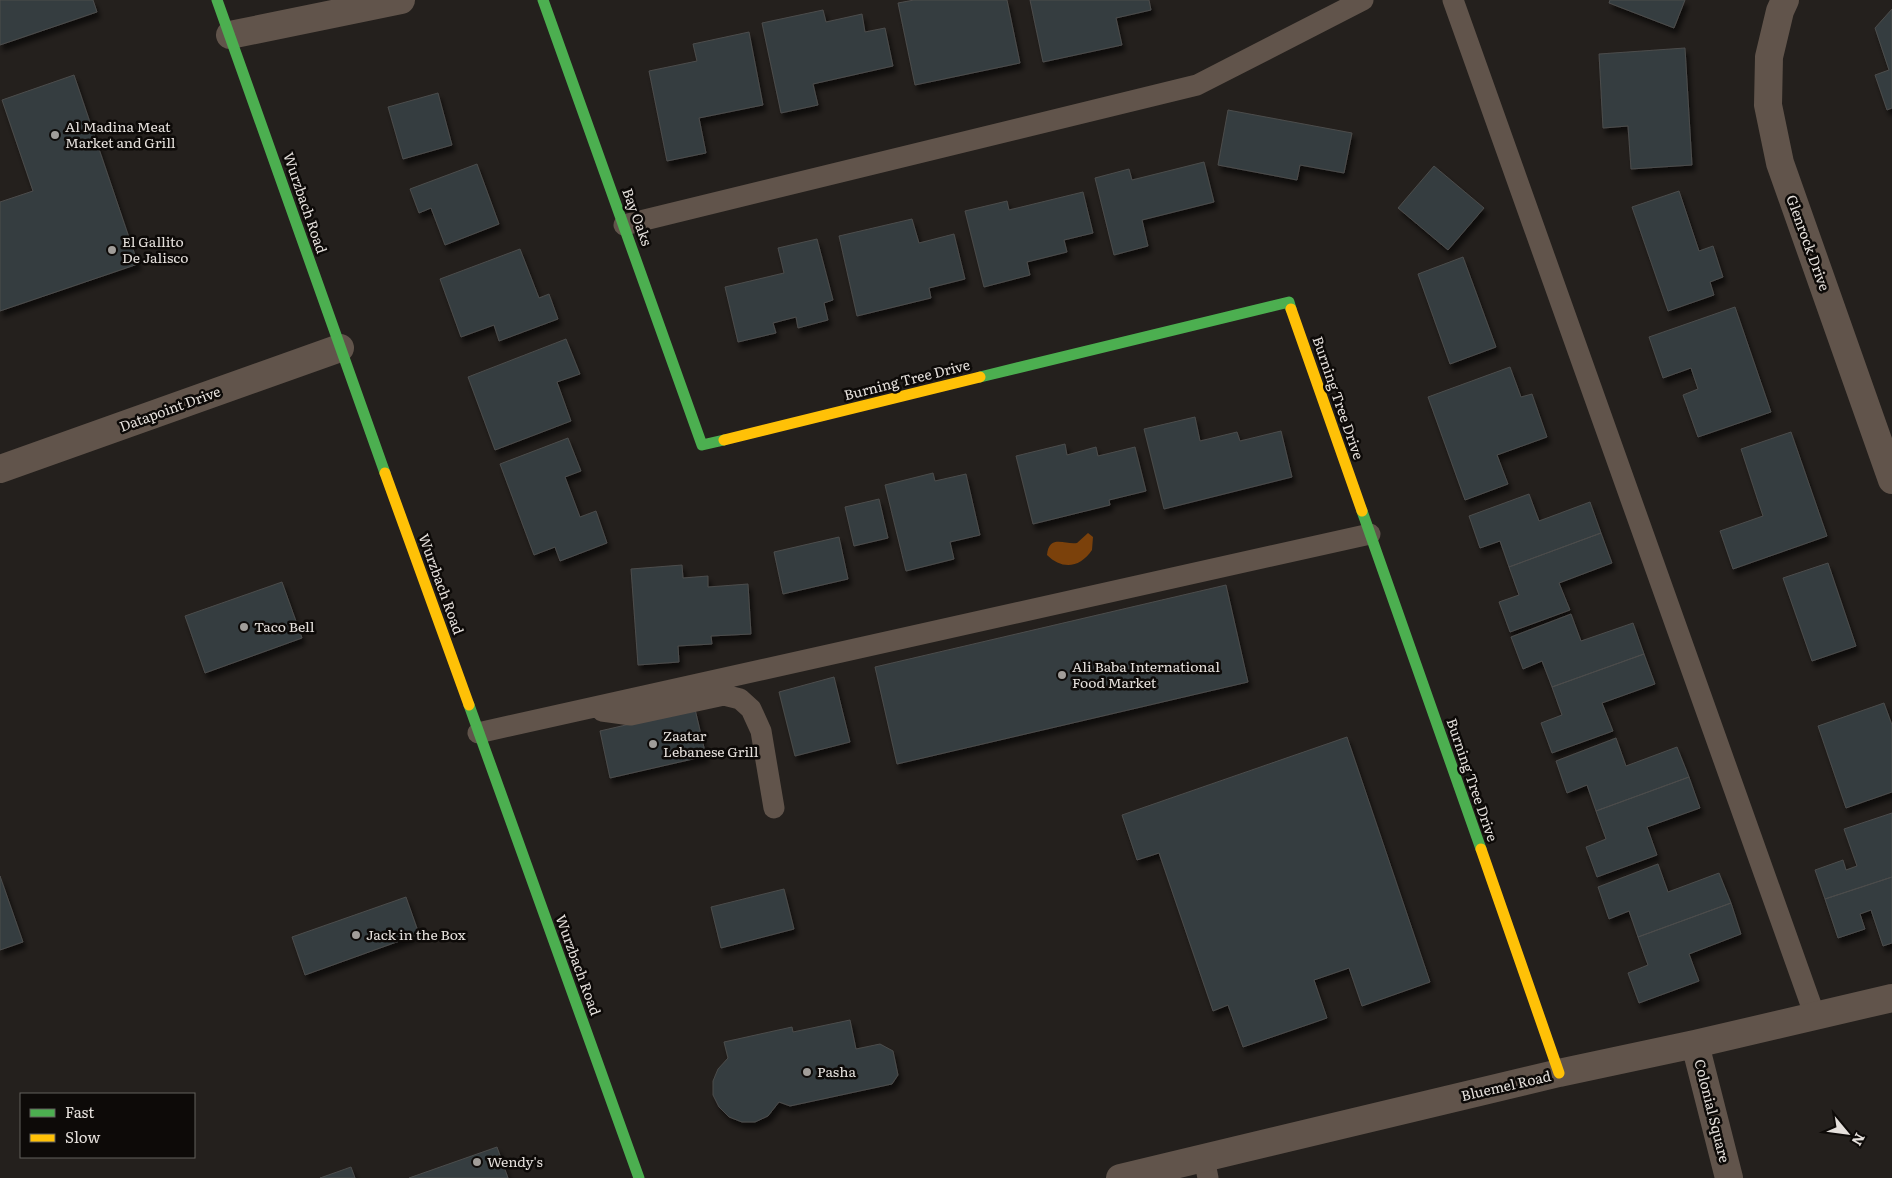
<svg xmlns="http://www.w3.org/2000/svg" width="1892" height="1178" viewBox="0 0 1892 1178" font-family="Literata,serif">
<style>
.water{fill:#7b410b}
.building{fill:#353e3f;stroke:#4c4c4c;filter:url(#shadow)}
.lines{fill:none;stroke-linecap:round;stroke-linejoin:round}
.lane{stroke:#61544b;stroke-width:21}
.street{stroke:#61544b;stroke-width:28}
.fast{stroke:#4caf50;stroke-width:11}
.slow{stroke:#ffc107;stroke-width:11}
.poi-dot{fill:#a19d99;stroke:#0d0a08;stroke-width:2}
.labels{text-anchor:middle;stroke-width:5;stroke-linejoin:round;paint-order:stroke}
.poi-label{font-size:14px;fill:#e5e0dc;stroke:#0d0a08;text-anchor:start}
.street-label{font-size:14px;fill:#e5e0dc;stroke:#0d0a08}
</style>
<defs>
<filter id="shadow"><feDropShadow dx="3" dy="5.5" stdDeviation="2.5" flood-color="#0009"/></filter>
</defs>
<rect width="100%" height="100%" fill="#24201d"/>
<path class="water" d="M1088 533 1093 537 1092 550C1080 568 1062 570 1047 555 1049 534 1065 545 1077 543Z"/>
<path class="building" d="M0 0H93L97 12 0 45Z
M914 0H1007L1020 63 915 85 898 3Z
M1030 0H1149L1151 10 1116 18 1122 45 1043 62Z
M1610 0H1685L1674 28 1609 3Z
M1892 9V108L1887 110 1875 75 1889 70 1875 28Z
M823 10 826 22 862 14 865 32 885 28 893 66 813 84 818 105 781 113 762 23Z
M749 32 763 105 699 118 706 153 667 161 649 71 697 61 693 44Z
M1685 48 1692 165 1631 169 1628 126 1603 128 1599 54Z
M74 75 138 264 0 311V202L33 191 2 100Z
M438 93 452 145 403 159 388 107Z
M1228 110 1352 133 1344 173 1300 165 1297 180 1218 165Z
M1204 162 1214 202 1142 220 1148 246 1114 255 1095 178 1129 169 1132 180Z
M477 164 499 224 445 245 431 208 419 213 410 189Z
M1434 166 1484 208 1448 250 1398 208Z
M1679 191 1699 251 1713 246 1723 277 1710 282 1714 295 1668 311 1632 207Z
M1083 192 1093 233 1064 240 1067 252 1027 262 1030 275 984 287 965 211 1007 201 1009 210Z
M912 219 919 243 954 234 965 279 929 288 931 298 857 316 839 236Z
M817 239 833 300 824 303 828 320 798 328 796 317 773 323 776 333 738 342 725 287 784 273 778 248Z
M520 249 539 298 549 294 558 319 499 341 494 325 461 337 440 279Z
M1463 257 1496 347 1450 364 1418 274Z
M1735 307 1771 412 1698 437 1683 395 1698 389 1691 368 1663 378 1649 337Z
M566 339 580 374 557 382 571 421 495 450 468 377Z
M1510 367 1521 397 1532 394 1547 437 1497 455 1508 484 1465 500 1428 397Z
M1195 417 1200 441 1237 432 1240 441 1281 431 1292 477 1164 509 1144 429Z
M1791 432 1827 536 1733 569 1720 531 1763 516 1741 449Z
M568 438 581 471 565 477 580 517 596 511 607 543 560 561 555 547 534 555 500 464Z
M1065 444 1067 455 1096 447 1098 456 1135 447 1146 491 1109 500 1110 505 1033 524 1016 456Z
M933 473 935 481 966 474 980 535 950 542 954 559 906 571 885 485Z
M1529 494 1539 521 1590 502 1601 533 1509 567 1500 541 1480 548 1469 516Z
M879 499 888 538 854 546 845 507Z
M1601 533 1612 563 1559 583 1570 610 1510 632 1499 602 1519 595 1509 567Z
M839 537 848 579 783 594 774 552Z
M1828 563 1856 646 1812 661 1783 578Z
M682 565 683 578 708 576V587L748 584 751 634 711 636 712 644 678 646 679 662 638 665 631 569Z
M282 582 302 638 205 673 185 616Z
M1226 585 1248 682 897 764 875 667Z
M1571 614 1581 641 1633 623 1644 654 1552 687 1542 661 1523 669 1511 637Z
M1644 654 1655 684 1602 703 1613 731 1552 753 1541 723 1562 715 1552 687Z
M834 677 850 742 795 756 779 692Z
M1884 703 1892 725V792L1846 808 1818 726Z
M695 709 706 756 610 778 600 731Z
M1347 737 1430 982 1362 1006 1349 968 1314 980 1327 1018 1243 1047 1228 1005 1213 1011 1159 853 1137 860 1122 815Z
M1616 738 1626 766 1677 747 1689 777 1596 811 1587 785 1567 793 1556 761Z
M1689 777 1700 808 1647 827 1657 855 1597 877 1586 847 1606 839 1596 811Z
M1892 813V877L1825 899 1815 870 1843 860 1846 870 1857 866 1844 829Z
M1658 864 1668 892 1719 873 1731 903 1638 937 1629 911 1609 919 1598 887Z
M0 876 23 942 0 950Z
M1892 877V943L1883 946 1871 910 1860 914 1865 929 1838 938 1825 899Z
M784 889 794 929 721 948 711 907Z
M406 897 419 934 305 975 292 937Z
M1731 903 1741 934 1689 954 1699 981 1639 1003 1628 973 1648 965 1638 937Z
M850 1020 856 1049 880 1044 893 1051 898 1075 892 1084 790 1106 779 1102 768 1116 755 1122H742L729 1117 719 1107 713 1095V1081L718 1069 728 1058 724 1042 792 1027 793 1032Z
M497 1147 508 1178H409Z
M351 1167 355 1178H320Z"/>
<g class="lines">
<path class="lane" d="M1453 0 1815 1016
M624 225 1197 85 1363 0
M602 711 631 715 724 695 740 699 751 709 761 731 774 808
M478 733 1370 534
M1204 1158 1208 1178"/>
<path class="street" d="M1785 0 1780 11 1769 57 1768 105 1780 163 1892 480
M230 35 401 0
M0 469 340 348
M1695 1044 1729 1178
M1120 1178 1559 1073 1695 1044 1892 998"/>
<path class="fast" d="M217 0 385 473
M543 0 702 445 724 440
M980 377 1289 302 1291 309
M1362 511 1481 849
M469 705 639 1178"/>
<path class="slow" d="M1291 309 1362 511
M724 440 980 377
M385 473 469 705
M1481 849 1559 1073"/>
</g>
<g class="poi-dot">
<circle cx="55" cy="135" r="5"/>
<circle cx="112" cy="250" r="5"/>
<circle cx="244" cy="627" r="5"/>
<circle cx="1062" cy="675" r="5"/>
<circle cx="653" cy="744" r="5"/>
<circle cx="356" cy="935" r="5"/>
<circle cx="807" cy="1072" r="5"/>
<circle cx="477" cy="1162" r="5"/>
</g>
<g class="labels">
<g class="poi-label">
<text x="65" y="132">Al Madina Meat<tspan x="65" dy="16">Market and Grill</tspan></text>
<text x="122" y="247">El Gallito<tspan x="122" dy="16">De Jalisco</tspan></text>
<text x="254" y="632">Taco Bell</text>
<text x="1072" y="672">Ali Baba International<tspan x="1072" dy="16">Food Market</tspan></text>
<text x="663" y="741">Zaatar<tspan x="663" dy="16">Lebanese Grill</tspan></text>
<text x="366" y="940">Jack in the Box</text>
<text x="817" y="1077">Pasha</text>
<text x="487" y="1167">Wendy's</text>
</g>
<g class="street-label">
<text transform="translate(305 203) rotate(71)" y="5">Wurzbach Road</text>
<text transform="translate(637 217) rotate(70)" y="5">Bay Oaks</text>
<text transform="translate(1808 243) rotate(70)" y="5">Glenrock Drive</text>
<text transform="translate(907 380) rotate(-14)" y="5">Burning Tree Drive</text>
<text transform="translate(1338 398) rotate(71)" y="5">Burning Tree Drive</text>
<text transform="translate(170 409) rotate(-20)" y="5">Datapoint Drive</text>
<text transform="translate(441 584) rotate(70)" y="5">Wurzbach Road</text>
<text transform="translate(1472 780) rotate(71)" y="5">Burning Tree Drive</text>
<text transform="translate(578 965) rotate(70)" y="5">Wurzbach Road</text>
<text transform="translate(1506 1086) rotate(-13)" y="5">Bluemel Road</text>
<text transform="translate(1712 1111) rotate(76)" y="5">Colonial Square</text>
</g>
</g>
<rect x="20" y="1093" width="175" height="65" fill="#0d0a08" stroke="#63605d"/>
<rect x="30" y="1109" width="25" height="8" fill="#4caf50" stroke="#63605d"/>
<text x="65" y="1118" font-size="15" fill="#e5e0dc">Fast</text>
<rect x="30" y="1134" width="25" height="8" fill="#ffc107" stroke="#63605d"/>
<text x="65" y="1143" font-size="15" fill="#e5e0dc">Slow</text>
<g transform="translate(1847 1133) rotate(119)" stroke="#0d0a08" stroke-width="4" paint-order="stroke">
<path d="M0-4L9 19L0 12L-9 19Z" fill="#e5e0dc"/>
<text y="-8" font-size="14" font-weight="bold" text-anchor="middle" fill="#e5e0dc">N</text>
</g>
</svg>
